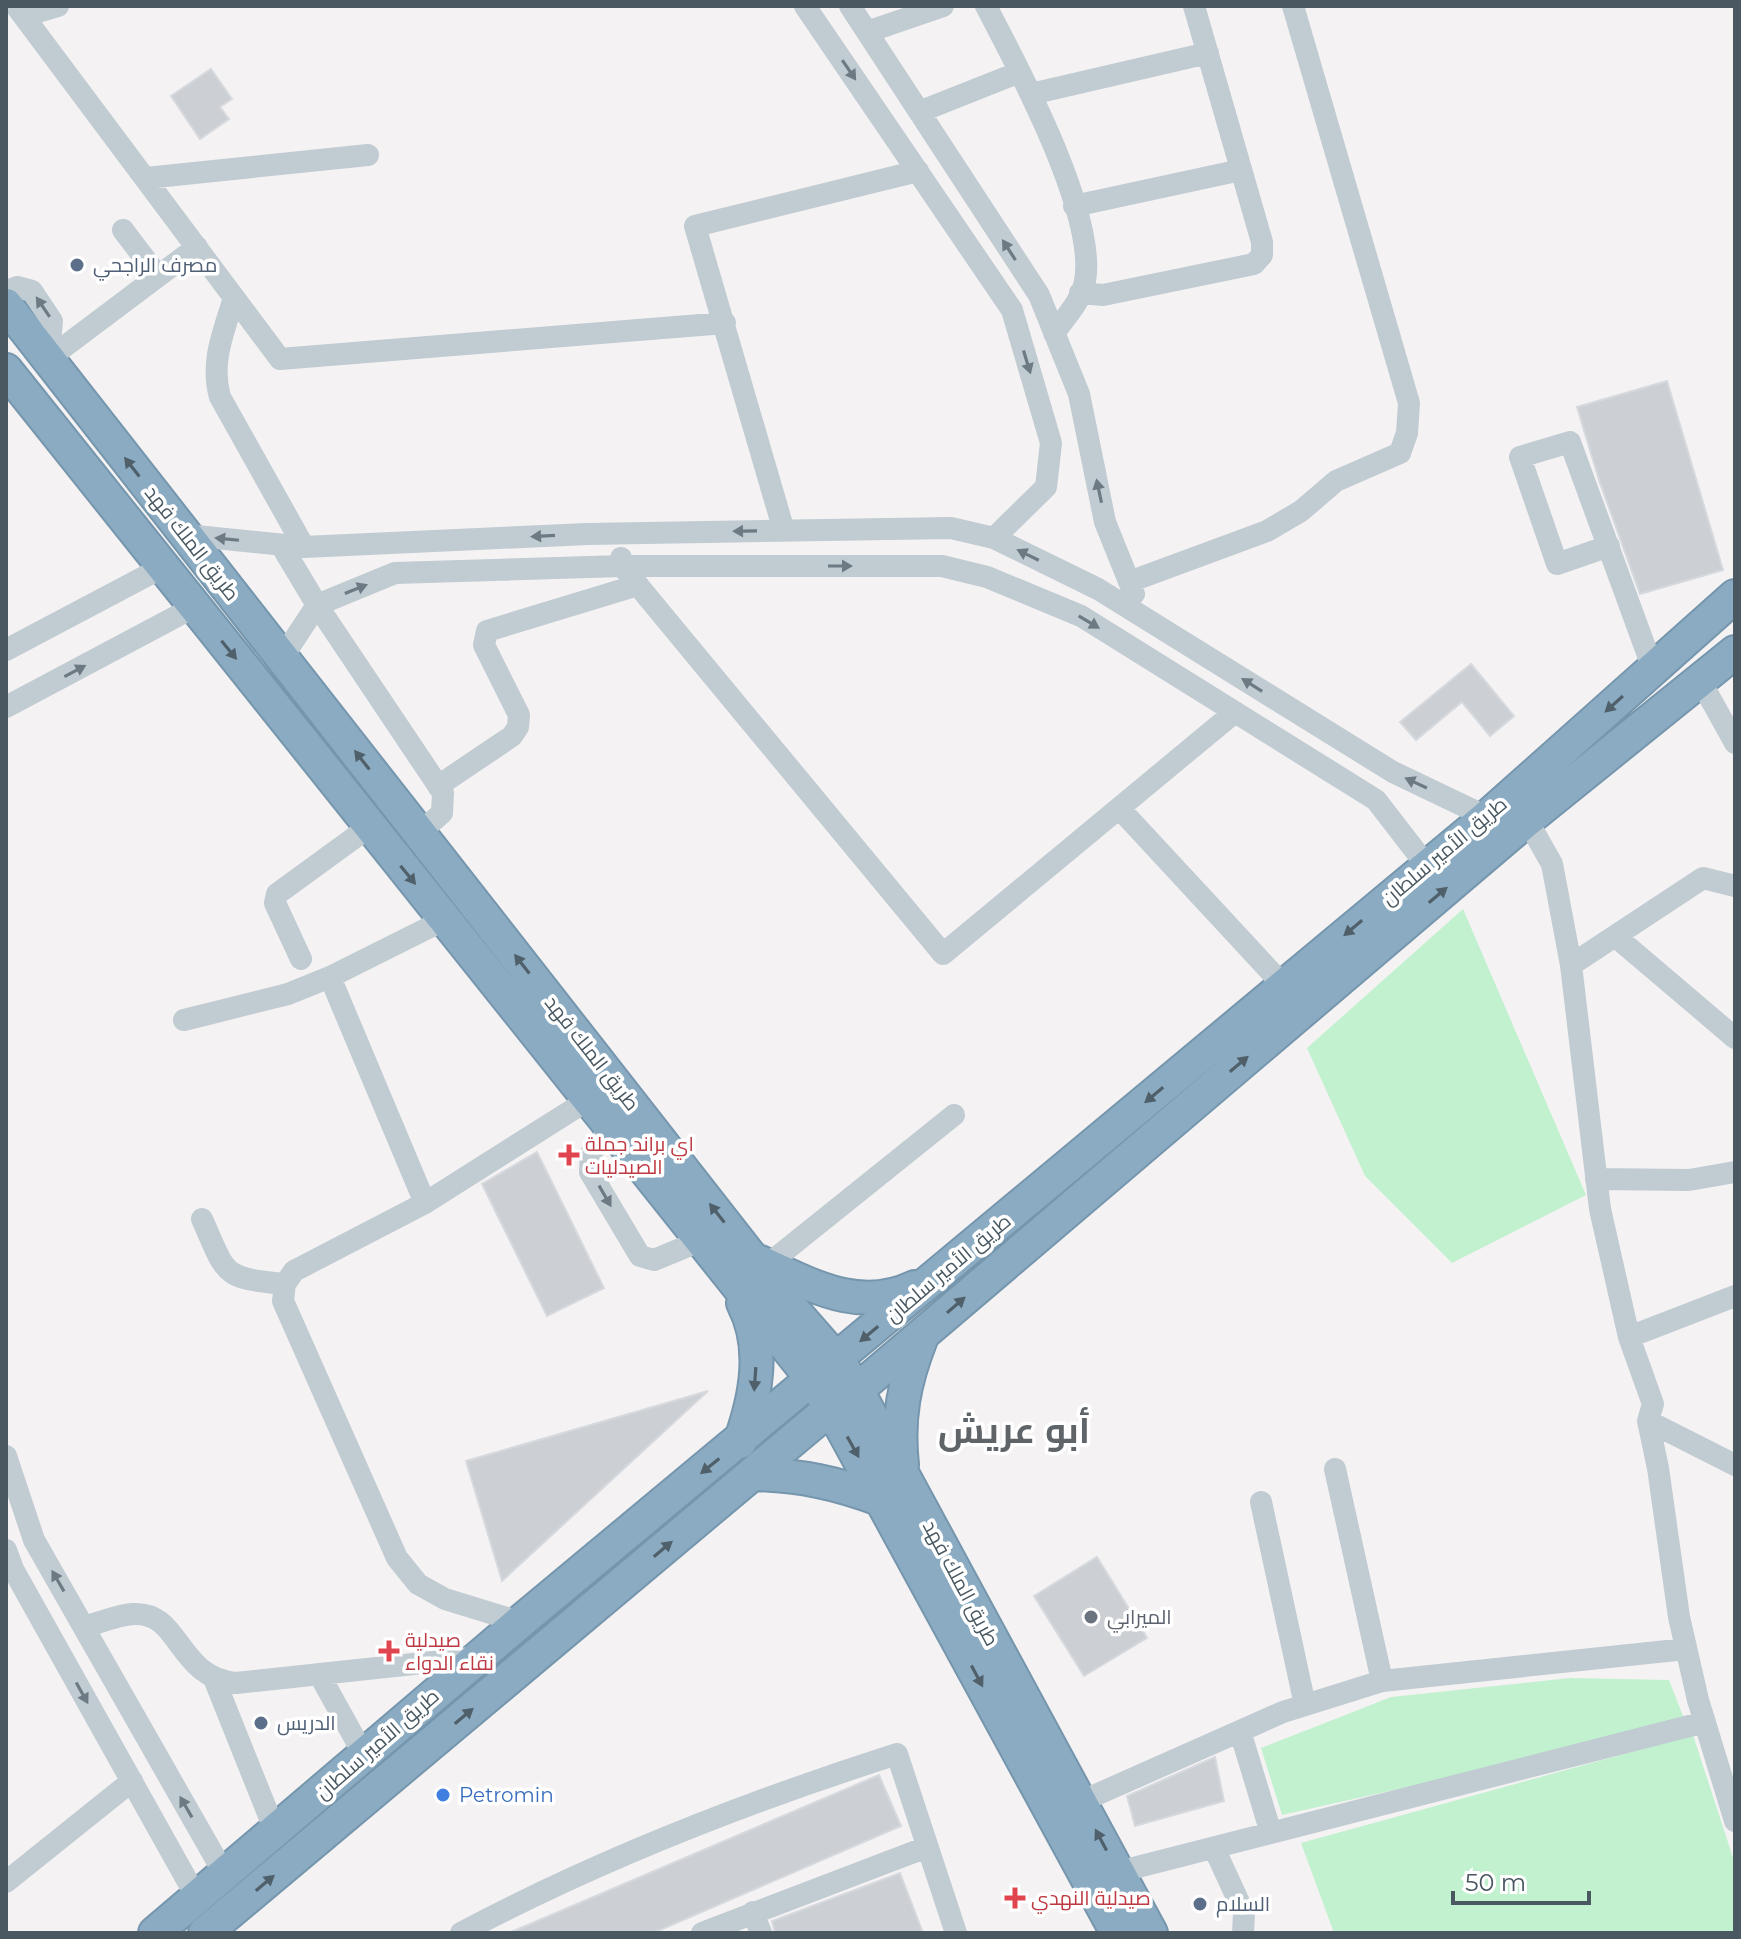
<svg xmlns="http://www.w3.org/2000/svg" width="1741" height="1939" viewBox="0 0 1741 1939" font-family="Montserrat,Cairo,sans-serif">
<style>
.green{fill:#c2f1cf}
.building{fill:#ccd0d5;stroke:#d6d9de;stroke-width:2}
.lines{fill:none;stroke-linecap:round;stroke-linejoin:round}
.highway-casing{stroke:#7596ad;stroke-width:36}
.minor{stroke:#c0cbd2;stroke-width:22}
.highway{stroke:#8aabc1;stroke-width:32}
.oneway{fill:#6d7a83}
.oneway2{fill:#50606b}
.service-dot{fill:#5c6f8a;stroke:#fff;stroke-width:3}
.health-dot{fill:#e0444e;stroke:#fff;stroke-width:3}
.worship-dot{fill:#6b7280;stroke:#fff;stroke-width:3}
.shop-dot{fill:#3f7fe0;stroke:#fff;stroke-width:3}
.labels{text-anchor:middle;stroke-width:7;stroke-linejoin:round;paint-order:stroke}
.service-label{font-size:20px;fill:#4e5e75;stroke:#fff;text-anchor:start}
.street-label{font-size:20px;fill:#495861;stroke:#fff}
.health-label{font-size:20px;fill:#be3a42;stroke:#fff;text-anchor:start}
.worship-label{font-size:20px;fill:#5b616d;stroke:#fff;text-anchor:start}
.shop-label{font-size:20px;fill:#366cbe;stroke:#fff;text-anchor:start}
.town-label{font-size:36px;font-weight:bold;fill:#5e6468;stroke:#fff}
</style>
<rect width="100%" height="100%" fill="#f5f2f3"/>
<path class="green" d="M1463 909 1586 1195 1452 1263 1365 1176 1307 1048Z
M1570 1678 1669 1680 1685 1721 1573 1750 1282 1815 1261 1748 1391 1697Z
M1693 1735 1735 1864V1933H1334L1301 1843Z"/>
<path class="building" d="M211 69 232 99 220 107 229 119 200 139 171 96Z
M1667 381 1723 570 1640 594 1599 480 1577 407Z
M1471 664 1514 716 1490 736 1462 702 1416 740 1400 722Z
M537 1152 604 1288 547 1316 482 1184Z
M708 1391 502 1581 466 1461Z
M1097 1557 1147 1638 1084 1676 1034 1596Z
M1215 1757 1224 1801 1135 1826 1127 1796Z
M879 1775 901 1826 653 1933H509Z
M900 1873 923 1933H775L772 1921Z"/>
<g class="lines">
<g class="highway-casing">
<path id="highway" d="M6 305 787 1303 837 1360 857 1390 1151 1933
M6 370 813 1380 831 1408 1117 1933
M760 1262C811 1285 859 1314 915 1287
M740 1442C756 1397 766 1347 743 1303
M902 1465C897 1418 904 1382 921 1339
M752 1474C799 1475 838 1483 882 1500
M155 1933 520 1622 1487 817 1735 596
M205 1933 831 1408 857 1390 1527 820 1735 652"/>
</g>
<path class="minor" d="M16 6 280 359 725 323
M805 6 1012 310 1051 443 1046 487 994 538
M850 6 1039 295 1079 394 1105 522 1134 594
M986 6C1018 67 1097 214 1085 281 1082 300 1065 318 1054 333
M24 16 58 6
M867 32 943 6
M1031 94 1208 53
M919 112 1020 72
M146 178 368 155
M1074 206 1241 170
M123 230 158 276
M6 291 17 287 32 291 52 321 51 332 36 344
M1080 293 1103 295 1254 264 1262 255V242L1194 6
M234 298C224 331 210 362 220 397L304 547
M48 359 197 247
M784 531 695 226 918 171
M186 535 304 547 587 534 951 528 994 538 1098 589 1393 772 1487 817
M281 545 317 605 443 793 442 813 419 833
M1609 546 1557 564 1520 457 1570 442 1653 669
M621 558 622 566 943 954 1235 712
M1129 582 1267 531 1301 511 1336 481 1400 453 1407 433 1409 403 1293 6
M6 650 163 567
M282 658 317 605 395 573 622 566H942L987 577 1081 616 1376 800 1427 866
M1700 680 1735 743
M6 707 194 607
M438 786 512 736 518 727 519 715 484 645 487 631 638 585
M1119 808 1284 986
M1527 820 1552 864 1571 965 1600 1209 1629 1337 1653 1404 1648 1421 1658 1468 1679 1617 1698 1700 1735 1821
M1615 936 1735 1038
M301 959 275 903 277 894 369 827
M1571 965 1703 878 1735 886
M330 977 425 1203
M184 1020 288 994 330 977 444 920
M611 1129 591 1153 590 1172 640 1256 654 1260 700 1241
M1596 1179 1689 1180 1735 1172
M202 1219C227 1275 221 1278 285 1284
M767 1265 954 1115
M1629 1337 1735 1296
M1648 1421 1735 1465
M6 1456 34 1540 225 1875
M1335 1469 1382 1681
M1261 1502 1305 1705
M6 1550 13 1569 197 1898
M520 1622 445 1599 418 1584 397 1558 283 1301 285 1284 294 1271 425 1203 588 1100
M84 1627C99 1623 117 1615 133 1614 181 1611 176 1677 236 1683L479 1657
M319 1674 364 1755
M215 1681 275 1831
M1240 1731 1271 1833
M1080 1802 1283 1712 1382 1681 1686 1649
M1214 1848 1244 1913 1243 1933
M1118 1872 1705 1722
M6 1882 132 1781
M753 1912 761 1933
M461 1933C600 1859 747 1802 897 1754L956 1933
M702 1933 927 1847"/>
<use href="#highway" class="highway"/>
</g>
<defs><path id="oneway-solid" d="M-6-.8H1V-3.2L6.5 0L1 3.2V.8H-6Z" transform="scale(2)"/></defs>
<g class="oneway">
<use href="#oneway-solid" transform="translate(849 70) rotate(56)"/>
<use href="#oneway-solid" transform="translate(1009 250) rotate(-123)"/>
<use href="#oneway-solid" transform="translate(43 307) rotate(-124)"/>
<use href="#oneway-solid" transform="translate(1027 362) rotate(73)"/>
<use href="#oneway-solid" transform="translate(1099 491) rotate(-102)"/>
<use href="#oneway-solid" transform="translate(745 531) rotate(179)"/>
<use href="#oneway-solid" transform="translate(543 536) rotate(177)"/>
<use href="#oneway-solid" transform="translate(227 539) rotate(-174)"/>
<use href="#oneway-solid" transform="translate(1028 555) rotate(-154)"/>
<use href="#oneway-solid" transform="translate(840 566)"/>
<use href="#oneway-solid" transform="translate(356 589) rotate(-22)"/>
<use href="#oneway-solid" transform="translate(1089 622) rotate(31)"/>
<use href="#oneway-solid" transform="translate(75 671) rotate(-28)"/>
<use href="#oneway-solid" transform="translate(1252 685) rotate(-148)"/>
<use href="#oneway-solid" transform="translate(1416 783) rotate(-155)"/>
<use href="#oneway-solid" transform="translate(605 1196) rotate(60)"/>
<use href="#oneway-solid" transform="translate(58 1581) rotate(-120)"/>
<use href="#oneway-solid" transform="translate(82 1693) rotate(61)"/>
<use href="#oneway-solid" transform="translate(186 1807) rotate(-120)"/>
</g>
<g class="oneway2">
<use href="#oneway-solid" transform="translate(132 467) rotate(-128)"/>
<use href="#oneway-solid" transform="translate(229 650) rotate(51)"/>
<use href="#oneway-solid" transform="translate(1614 704) rotate(138)"/>
<use href="#oneway-solid" transform="translate(362 760) rotate(-128)"/>
<use href="#oneway-solid" transform="translate(408 875) rotate(51)"/>
<use href="#oneway-solid" transform="translate(1438 895) rotate(-40)"/>
<use href="#oneway-solid" transform="translate(1353 928) rotate(140)"/>
<use href="#oneway-solid" transform="translate(522 964) rotate(-128)"/>
<use href="#oneway-solid" transform="translate(1239 1064) rotate(-40)"/>
<use href="#oneway-solid" transform="translate(1154 1095) rotate(140)"/>
<use href="#oneway-solid" transform="translate(717 1213) rotate(-128)"/>
<use href="#oneway-solid" transform="translate(956 1305) rotate(-41)"/>
<use href="#oneway-solid" transform="translate(869 1334) rotate(140)"/>
<use href="#oneway-solid" transform="translate(755 1379) rotate(94)"/>
<use href="#oneway-solid" transform="translate(853 1447) rotate(61)"/>
<use href="#oneway-solid" transform="translate(710 1466) rotate(141)"/>
<use href="#oneway-solid" transform="translate(663 1549) rotate(-40)"/>
<use href="#oneway-solid" transform="translate(977 1676) rotate(62)"/>
<use href="#oneway-solid" transform="translate(464 1716) rotate(-40)"/>
<use href="#oneway-solid" transform="translate(1101 1840) rotate(-118)"/>
<use href="#oneway-solid" transform="translate(265 1883) rotate(-40)"/>
</g>
<g class="service-dot">
<circle cx="77" cy="265" r="8"/>
<circle cx="261" cy="1723" r="8"/>
<circle cx="1200" cy="1904" r="8"/>
</g>
<g class="health-dot">
<path d="M565 1143h8v8h8v8h-8v8h-8v-8h-8v-8h8z"/>
<path d="M385 1639h8v8h8v8h-8v8h-8v-8h-8v-8h8z"/>
<path d="M1011 1886h8v8h8v8h-8v8h-8v-8h-8v-8h8z"/>
</g>
<circle class="worship-dot" cx="1091" cy="1617" r="8"/>
<circle class="shop-dot" cx="443" cy="1795" r="8"/>
<g class="labels">
<g class="service-label">
<text x="93" y="272">مصرف الراجحي</text>
<text x="277" y="1730">الدريس</text>
<text x="1216" y="1911">السلام</text>
</g>
<g class="street-label">
<text transform="translate(192 543) rotate(52)" y="7">طريق الملك فهد</text>
<text transform="translate(1444 851) rotate(-40)" y="7">طريق الأمير سلطان</text>
<text transform="translate(592 1053) rotate(52)" y="7">طريق الملك فهد</text>
<text transform="translate(948 1268) rotate(-40)" y="7">طريق الأمير سلطان</text>
<text transform="translate(961 1583) rotate(62)" y="7">طريق الملك فهد</text>
<text transform="translate(377 1744) rotate(-41)" y="7">طريق الأمير سلطان</text>
</g>
<g class="health-label">
<text x="585" y="1151">اي براند جملة<tspan x="585" dy="23">الصيدليات</tspan></text>
<text x="405" y="1647">صيدلية<tspan x="405" dy="23">نقاء الدواء</tspan></text>
<text x="1031" y="1905">صيدلية النهدي</text>
</g>
<g class="worship-label">
<text x="1107" y="1624">الميرابي</text>
</g>
<g class="shop-label">
<text x="459" y="1802">Petromin</text>
</g>
<g class="town-label">
<text x="1014" y="1443">أبو عريش</text>
</g>
</g>
<rect width="1741" height="1939" fill="none" stroke="#495861" stroke-width="16"/>
<path d="M1453 1891v12h136v-12" fill="none" stroke="#495861" stroke-width="4"/>
<text x="1465" y="1891" font-size="24" fill="#495861" stroke="#ffffff" stroke-width="6" paint-order="stroke">50 m</text>
</svg>
